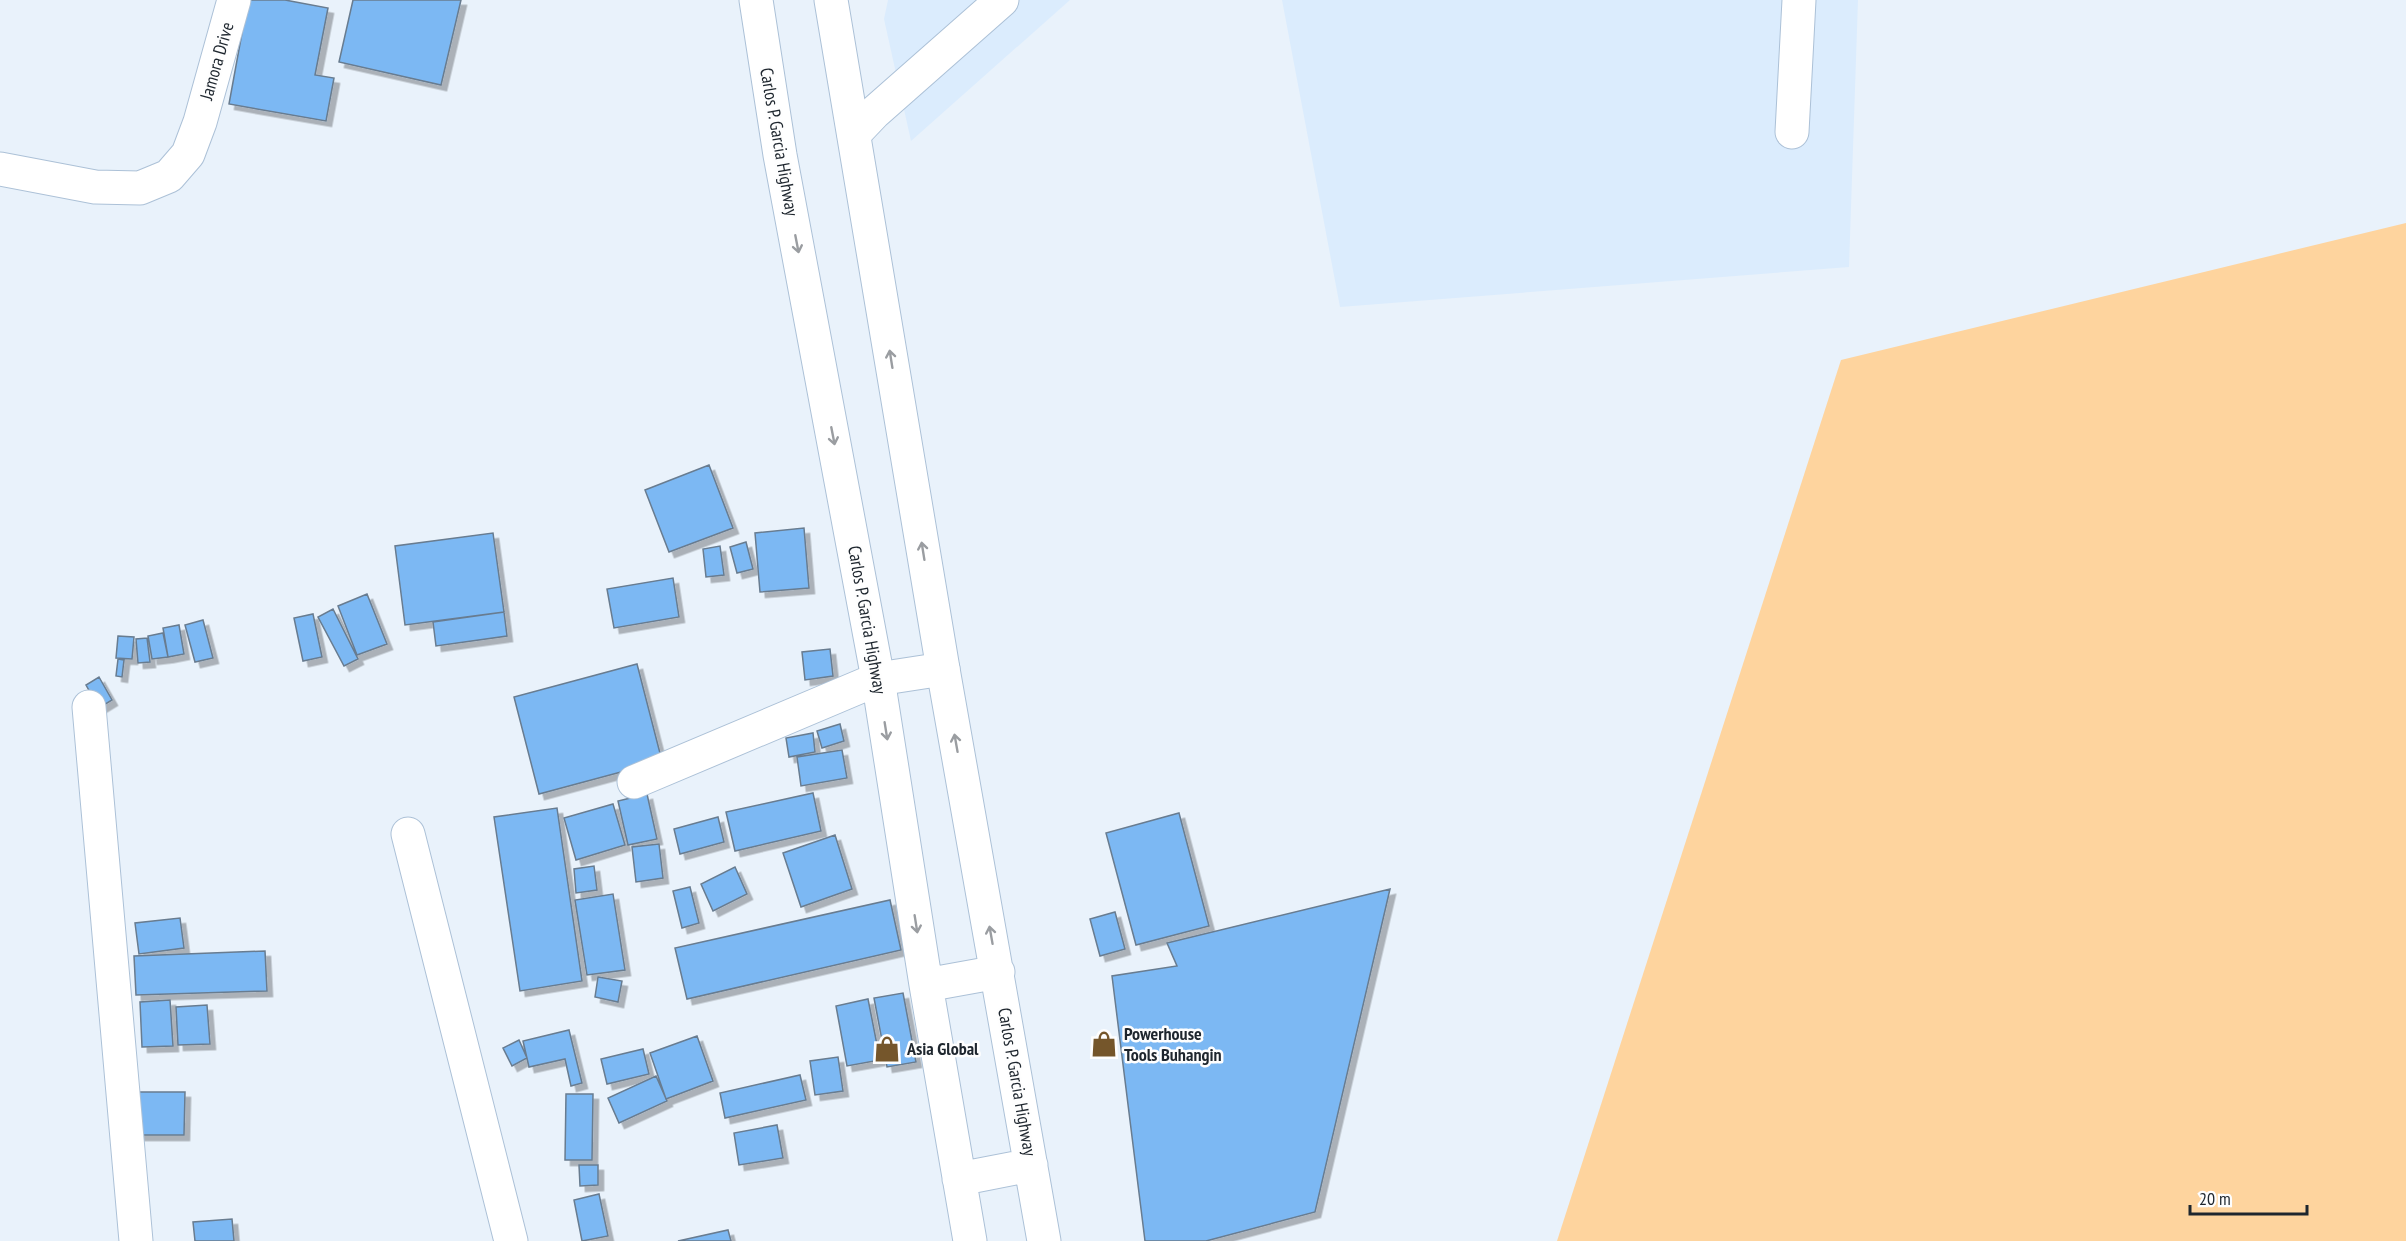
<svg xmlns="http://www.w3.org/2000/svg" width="2406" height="1241" viewBox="0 0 2406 1241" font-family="'PT Sans Narrow',sans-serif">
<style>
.built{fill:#dbecfd}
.green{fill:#fed49e}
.building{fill:#7cb8f3;stroke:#687c90;stroke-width:1.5;filter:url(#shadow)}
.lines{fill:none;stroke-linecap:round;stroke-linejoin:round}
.minor-casing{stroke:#acc1d7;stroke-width:35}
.highway-casing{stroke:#acc1d7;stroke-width:35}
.minor{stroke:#fff;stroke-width:33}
.highway{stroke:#fff;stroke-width:33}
.oneway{stroke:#9a9da1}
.labels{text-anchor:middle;stroke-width:5;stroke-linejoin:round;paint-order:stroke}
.street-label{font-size:18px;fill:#1e262e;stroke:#fefefe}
.poi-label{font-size:18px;font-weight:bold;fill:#1e262e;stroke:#fefefe;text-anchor:start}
</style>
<defs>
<filter id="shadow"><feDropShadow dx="5.5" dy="5.5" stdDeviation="0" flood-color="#0004"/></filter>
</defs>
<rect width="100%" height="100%" fill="#e9f2fb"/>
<path class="built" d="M888 0H1070L911 141 884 19Z
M1282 0H1858L1849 267 1340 307Z"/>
<path class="green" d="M2406 223V1241H1557L1841 360Z"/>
<path class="building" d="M248 0H285L328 8 315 75 334 78 326 121 229 104Z
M353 0H461L441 85 339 62Z
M709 465 733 528 669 552 645 490Z
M804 528 809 588 760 592 755 533Z
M493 533 504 612 405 625 395 546Z
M746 542 753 569 737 573 730 547Z
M720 546 724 575 706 577 703 549Z
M673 578 679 617 614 628 607 589Z
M367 594 387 644 357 655 338 606Z
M333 609 358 659 344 666 318 617Z
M504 612 507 636 436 646 433 622Z
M313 614 322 657 303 661 294 618Z
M203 620 213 658 195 662 185 625Z
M179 625 184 654 168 657 163 628Z
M163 633 168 657 152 659 148 636Z
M118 636 134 637 132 659 116 658Z
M147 638 150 662 138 663 136 639Z
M830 649 833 676 805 680 802 652Z
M118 659 124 660 122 677 116 676Z
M637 664 662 761 539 794 514 697Z
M99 677 112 700 99 708 86 685Z
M840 724 844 741 822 748 817 731Z
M813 733 815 752 789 757 786 738Z
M842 750 847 778 801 786 797 757Z
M813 793 821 831 735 851 726 812Z
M647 794 657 839 628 845 618 801Z
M613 804 625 845 576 860 564 818Z
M557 808 582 981 520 991 494 817Z
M1179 813 1209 926 1136 945 1106 833Z
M718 817 724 842 680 854 674 829Z
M835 835 852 889 801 907 783 853Z
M659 844 663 878 636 882 632 847Z
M594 866 597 890 576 893 574 869Z
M735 867 747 894 713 911 701 884Z
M690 887 699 923 682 928 673 891Z
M1390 889 1315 1212 1206 1241H1145L1112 976 1177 966 1167 943Z
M613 894 625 970 587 975 575 900Z
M890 900 901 950 687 999 675 948Z
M1115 912 1125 949 1100 956 1090 919Z
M180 918 184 948 139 954 135 923Z
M265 951 267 991 136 995 134 956Z
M598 977 622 981 618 1002 595 997Z
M903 993 916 1062 887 1067 874 998Z
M868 999 880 1060 847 1066 836 1006Z
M170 1000 173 1046 142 1047 140 1002Z
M207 1005 210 1044 178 1045 176 1007Z
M569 1030 582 1083 571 1086 565 1059 529 1067 523 1041Z
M697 1036 713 1081 666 1099 650 1053Z
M519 1040 527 1058 512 1066 503 1048Z
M643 1049 649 1074 607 1084 601 1059Z
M838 1057 843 1091 815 1095 810 1061Z
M800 1075 806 1100 725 1118 720 1093Z
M656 1076 667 1101 619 1123 608 1098Z
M137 1092H185L184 1135H136Z
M566 1094H593L592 1160H565Z
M777 1125 783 1158 739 1165 734 1133Z
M579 1165H598V1185L580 1186Z
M599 1194 608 1236 582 1241 574 1200Z
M232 1219 234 1241H195L193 1222Z
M728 1230 731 1241H678Z"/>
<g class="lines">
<g class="minor-casing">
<path id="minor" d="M1792 132 1799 0
M854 134 875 112 1002 0
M0 169 95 187 140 188 169 176 188 154 200 122 234 0
M89 707 136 1241
M634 782 878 679 943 669
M408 834 511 1241"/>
</g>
<g class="highway-casing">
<path id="highway" d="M756 0 780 155 878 679 926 985 970 1241
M831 0 943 669 1044 1241
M926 985 998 972
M959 1179 1031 1165"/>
</g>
<use href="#minor" class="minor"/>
<use href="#highway" class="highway"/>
</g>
<defs><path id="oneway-shaft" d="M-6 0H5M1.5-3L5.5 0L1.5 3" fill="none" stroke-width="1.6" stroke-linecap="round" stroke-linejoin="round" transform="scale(1.5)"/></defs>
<g class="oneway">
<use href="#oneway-shaft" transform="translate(797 244) rotate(79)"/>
<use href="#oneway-shaft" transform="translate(891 359) rotate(-99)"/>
<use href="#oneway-shaft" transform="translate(833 436) rotate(79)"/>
<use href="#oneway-shaft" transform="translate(923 551) rotate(-99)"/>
<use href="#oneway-shaft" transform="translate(886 731) rotate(81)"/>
<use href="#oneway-shaft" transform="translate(956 743) rotate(-100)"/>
<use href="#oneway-shaft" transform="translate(916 924) rotate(81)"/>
<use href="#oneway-shaft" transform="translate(991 935) rotate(-100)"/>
</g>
<defs>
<g id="shop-bare" transform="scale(2.07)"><path d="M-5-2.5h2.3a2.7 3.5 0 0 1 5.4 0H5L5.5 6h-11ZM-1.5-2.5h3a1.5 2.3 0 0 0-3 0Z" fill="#75562b" stroke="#fefefe" stroke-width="2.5" paint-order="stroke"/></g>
</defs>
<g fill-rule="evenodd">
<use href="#shop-bare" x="1104" y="1044"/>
<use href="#shop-bare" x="887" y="1049"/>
</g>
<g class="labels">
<g class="street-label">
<text transform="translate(217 61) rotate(-74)" y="6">Jamora Drive</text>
<text transform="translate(779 142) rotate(80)" y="6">Carlos P. Garcia Highway</text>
<text transform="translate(867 620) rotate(80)" y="6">Carlos P. Garcia Highway</text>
<text transform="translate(1017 1082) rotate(80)" y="6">Carlos P. Garcia Highway</text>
</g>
<g class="poi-label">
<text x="1124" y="1040">Powerhouse<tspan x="1124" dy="21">Tools Buhangin</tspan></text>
<text x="907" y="1055">Asia Global</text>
</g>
</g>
<path d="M2190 1205v9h117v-9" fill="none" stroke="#1e262e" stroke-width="3"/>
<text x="2199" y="1205" font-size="18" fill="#1e262e" stroke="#fefefe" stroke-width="4.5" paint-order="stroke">20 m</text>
</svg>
